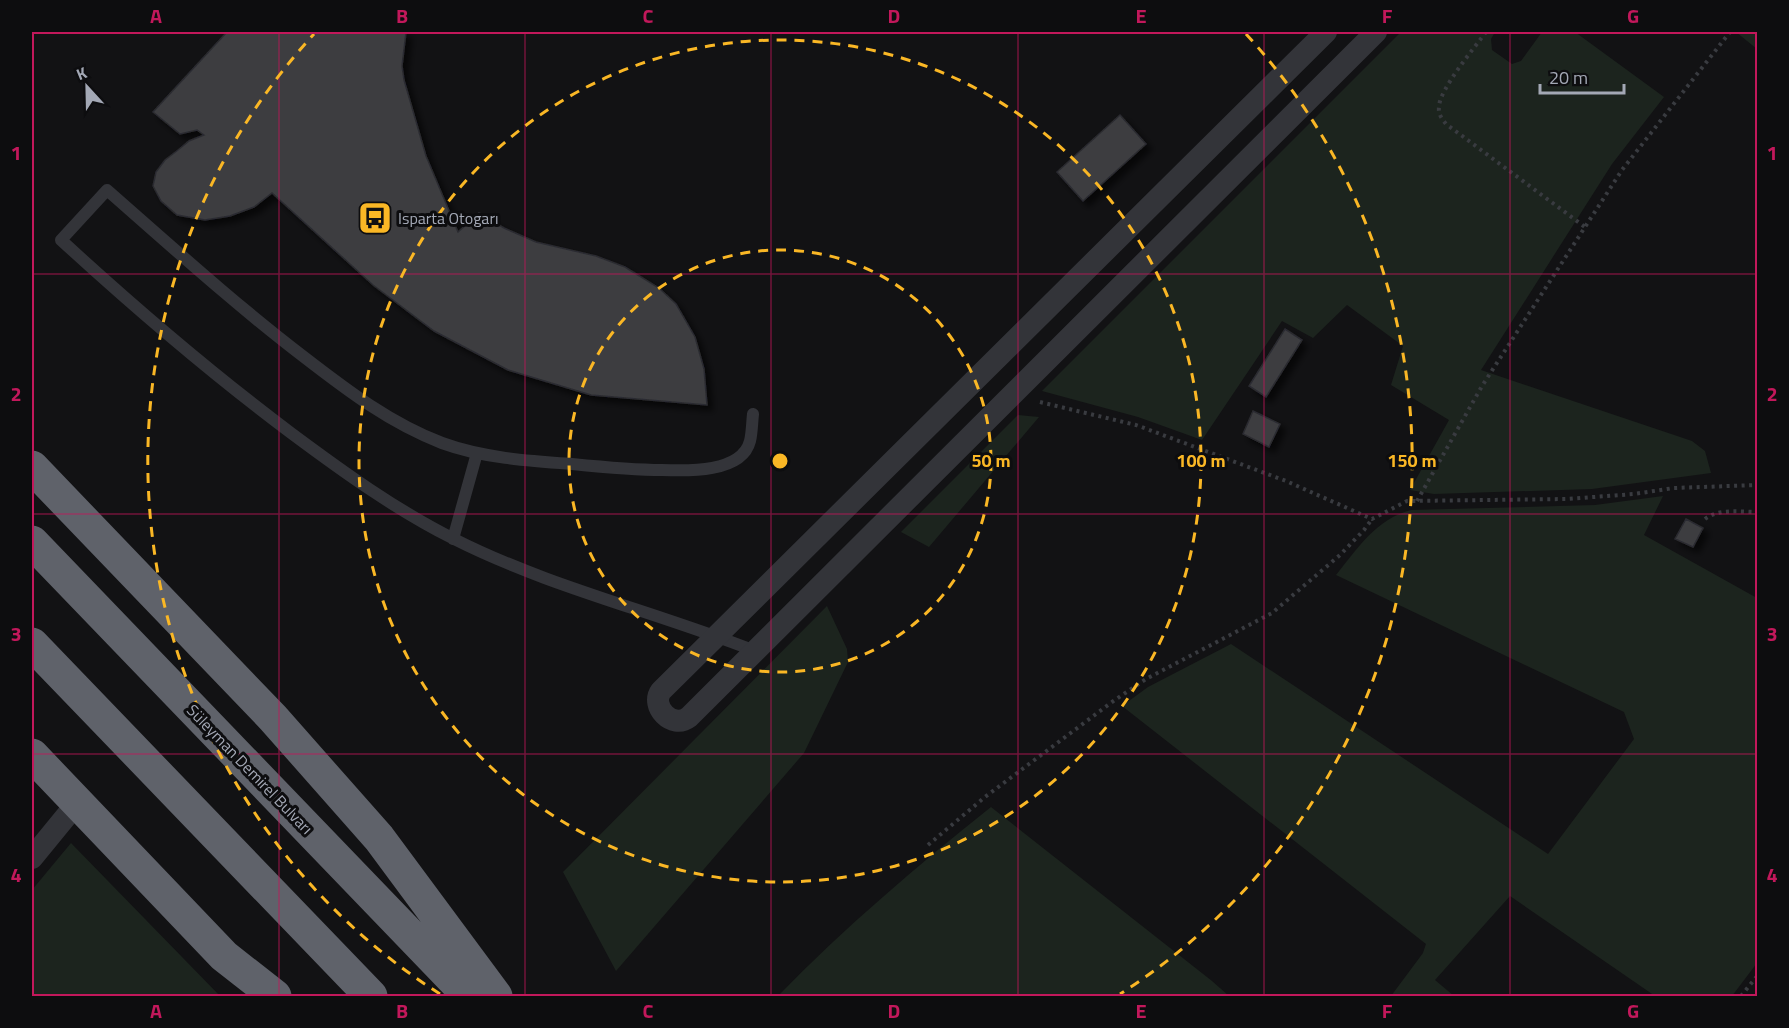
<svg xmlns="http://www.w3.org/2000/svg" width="1789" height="1028" viewBox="0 0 1789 1028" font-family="'Titillium Web',sans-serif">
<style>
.green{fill:#1c241e}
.building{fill:#3c3d41;stroke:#2c2c30;stroke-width:1.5;filter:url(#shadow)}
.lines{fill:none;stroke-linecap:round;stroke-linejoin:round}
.path{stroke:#393b40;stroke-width:4;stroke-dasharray:3 4.5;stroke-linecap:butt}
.lane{stroke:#333439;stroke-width:12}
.street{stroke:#333439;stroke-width:22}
.highway{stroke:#5f626a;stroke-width:33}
.grid{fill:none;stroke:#c2185b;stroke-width:1.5;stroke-opacity:0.55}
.ring{fill:none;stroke:#fab725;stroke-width:3;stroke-dasharray:10 8}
.labels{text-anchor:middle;stroke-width:6;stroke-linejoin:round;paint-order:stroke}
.poi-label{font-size:16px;fill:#a3a8b5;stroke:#0d0d0f;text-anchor:start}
.street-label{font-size:16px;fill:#a3a8b5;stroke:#0d0d0f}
.centre{fill:#fab725;stroke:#0d0d0f;stroke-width:3}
.ring-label{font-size:18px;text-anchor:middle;font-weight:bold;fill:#fab725;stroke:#0d0d0f;stroke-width:6;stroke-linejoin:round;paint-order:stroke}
.neatline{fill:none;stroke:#c2185b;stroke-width:2}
.grid-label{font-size:20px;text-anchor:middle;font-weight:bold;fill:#c2185b}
</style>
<defs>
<filter id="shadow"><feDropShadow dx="5.5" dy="5.5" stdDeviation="3" flood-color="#0009"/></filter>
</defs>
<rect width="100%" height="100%" fill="#121214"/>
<path class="green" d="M1401 32H1495L1491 39 1492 50 1512 64 1521 61 1542 32H1575L1664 97 1612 164 1481 370 1692 441 1705 451 1711 473 1592 489 1434 494 1410 490 1449 420 1391 385 1403 346 1347 305 1313 338 1282 321 1202 440 1138 417 1042 391Z
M1736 32H1757V49Z
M1018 415 1039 417 929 547 901 532Z
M1663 496 1644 535 1757 598V963L1732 996H1655L1510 896 1435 980 1454 996H1391L1423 953 1426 944 1122 706 1148 687 1231 644 1548 854 1634 739 1624 712 1336 575C1358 548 1376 519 1411 510L1595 505Z
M827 606 847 649 848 662 804 753 616 971 563 872Z
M991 807 1212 981 1229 996H778C844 928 917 866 991 807Z
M71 843 220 996H32V890Z"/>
<path class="building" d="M227 32H406L402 66 404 80 426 156 458 232 479 213 504 228 536 242 596 256 625 267 659 288 676 304 695 337 704 369 707 405 591 395 508 370 434 331 373 285 272 193 254 207 230 216 205 220 177 215 161 201 153 186 156 172 165 160 178 150 189 141 204 135 197 130 180 134 153 112Z
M1120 115 1146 144 1083 201 1057 172Z
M1285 329 1302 340 1266 397 1249 386Z
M1253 411 1280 424 1269 447 1243 434Z
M1686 519 1703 528 1693 547 1675 539Z"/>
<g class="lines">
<path class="path" d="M1486 32C1475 47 1439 90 1439 107 1438 114 1442 119 1446 124L1585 227
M1040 402 1136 425 1286 481 1372 519 1407 501 1567 499 1634 494 1674 488 1758 485
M1417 501 1482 386 1622 170 1730 32
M1705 519C1719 508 1740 512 1758 512
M928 845 985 797 1112 702 1146 679 1272 613 1340 555 1364 530 1372 519
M1741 996 1758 975"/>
<path class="lane" d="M753 414C752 423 752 433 750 441 742 473 687 471 662 470 632 470 602 467 572 464 529 461 483 458 442 443 390 423 348 391 304 357 236 305 172 247 107 190L61 240C135 308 211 373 291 433 342 471 396 510 454 539 549 587 656 612 755 651
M453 539 477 453"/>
<path class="street" d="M1326 32 661 691C650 706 672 730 689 717L1376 32
M32 858 77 803"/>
<path class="highway" d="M32 467 273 718 379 838 496 996
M32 542 469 996
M32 644 371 996
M32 755 224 956 275 996"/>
</g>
<path class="grid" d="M279 32V996M525 32V996M771 32V996M1018 32V996M1264 32V996M1510 32V996M32 274H1758M32 514H1758M32 754H1758"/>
<g class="ring">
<circle cx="780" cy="461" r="211"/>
<circle cx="780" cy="461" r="421"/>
<path d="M440 994A632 632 0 0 1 314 34M1246 34A632 632 0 0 1 1120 994"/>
</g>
<defs>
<g id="bus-square" transform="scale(1.725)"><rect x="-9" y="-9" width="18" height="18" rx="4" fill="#fab725" stroke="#0d0d0f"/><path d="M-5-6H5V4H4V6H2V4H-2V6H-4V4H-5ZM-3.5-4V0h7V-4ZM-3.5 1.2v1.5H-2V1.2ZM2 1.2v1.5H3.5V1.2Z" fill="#111"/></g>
</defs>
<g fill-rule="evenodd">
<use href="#bus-square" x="375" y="218"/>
</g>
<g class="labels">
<g class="poi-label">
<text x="398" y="224">Isparta Otogarı</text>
</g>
<g class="street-label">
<text transform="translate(250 769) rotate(46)" y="6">Süleyman Demirel Bulvarı</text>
</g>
</g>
<circle cx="780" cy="461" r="9" class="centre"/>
<g class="ring-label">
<text x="991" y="467">50 m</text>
<text x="1201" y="467">100 m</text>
<text x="1412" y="467">150 m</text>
</g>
<rect width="1789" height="1028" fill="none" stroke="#0d0d0f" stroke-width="66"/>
<g transform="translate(87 87) rotate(338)" stroke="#0d0d0f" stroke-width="4.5" paint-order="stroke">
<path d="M0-4.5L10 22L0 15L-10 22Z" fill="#a3a8b5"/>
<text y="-9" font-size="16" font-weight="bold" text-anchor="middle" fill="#a3a8b5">K</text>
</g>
<path d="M1540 84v9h84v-9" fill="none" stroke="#a3a8b5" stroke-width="3"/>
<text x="1549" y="84" font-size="18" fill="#a3a8b5" stroke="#0d0d0f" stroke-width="4.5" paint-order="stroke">20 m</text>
<rect x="33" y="33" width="1723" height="962" class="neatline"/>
<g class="grid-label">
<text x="156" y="23">A</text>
<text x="402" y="23">B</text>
<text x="648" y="23">C</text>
<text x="894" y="23">D</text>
<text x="1141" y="23">E</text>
<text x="1387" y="23">F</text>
<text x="1633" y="23">G</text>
<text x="16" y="160">1</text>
<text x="1772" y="160">1</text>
<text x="16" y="401">2</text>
<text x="1772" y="401">2</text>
<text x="16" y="641">3</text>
<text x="1772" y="641">3</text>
<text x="16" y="882">4</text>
<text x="1772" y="882">4</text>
<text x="156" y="1018">A</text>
<text x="402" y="1018">B</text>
<text x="648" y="1018">C</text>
<text x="894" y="1018">D</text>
<text x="1141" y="1018">E</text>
<text x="1387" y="1018">F</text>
<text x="1633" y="1018">G</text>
</g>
</svg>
